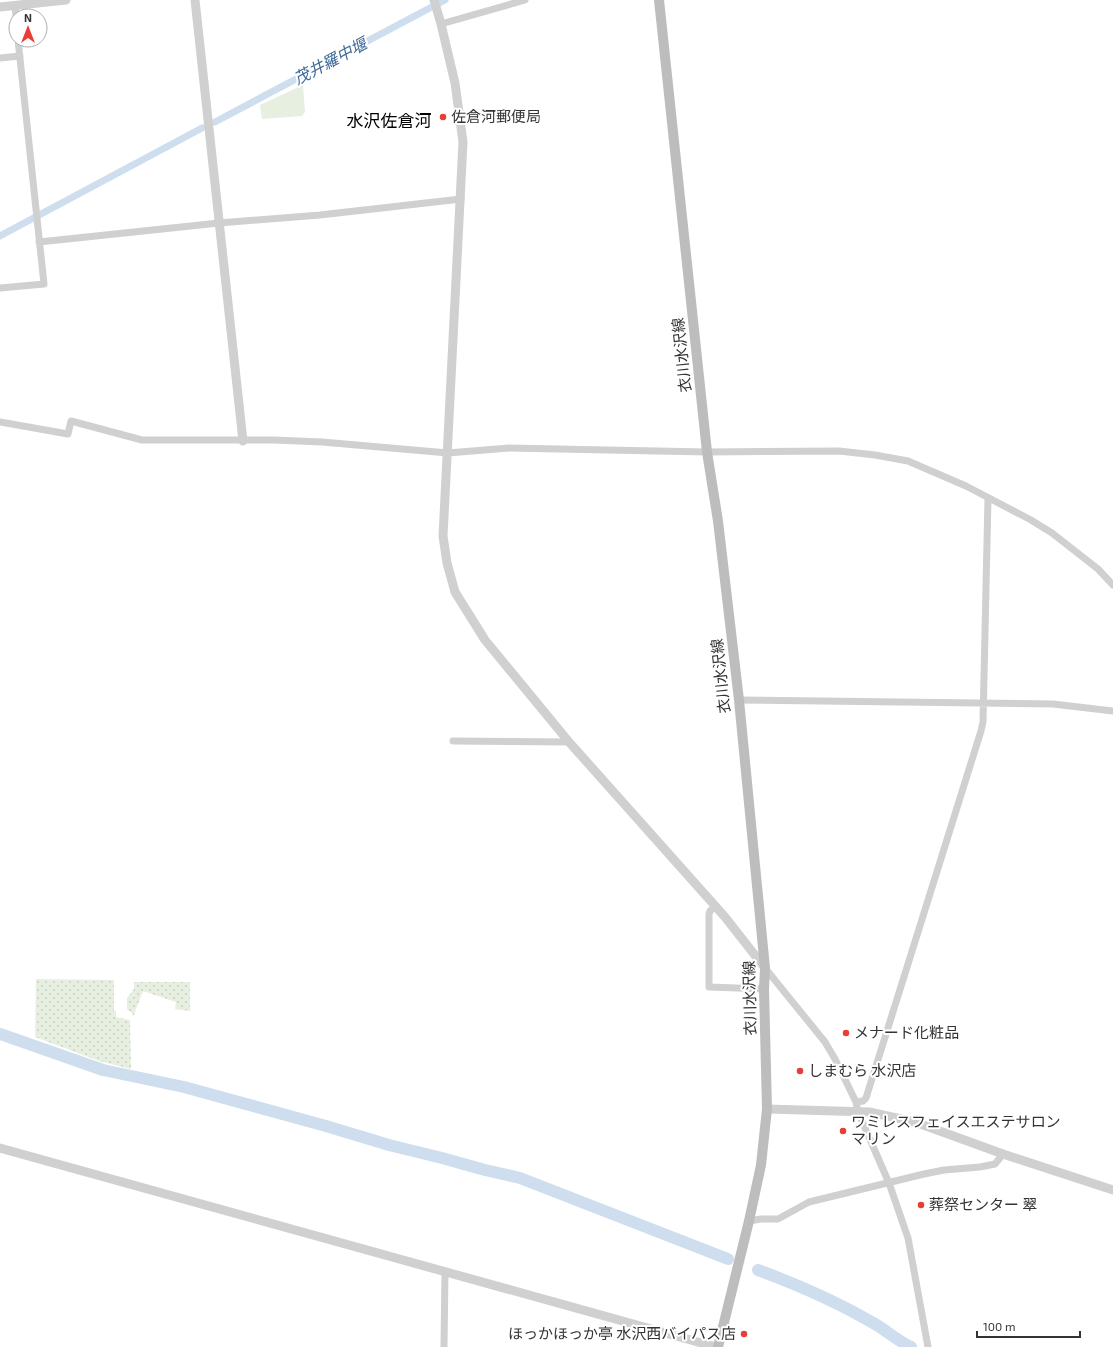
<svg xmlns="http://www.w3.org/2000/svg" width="1113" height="1347" viewBox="0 0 1113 1347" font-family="'Exo 2','Noto Sans JP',sans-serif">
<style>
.grass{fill:url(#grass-dots)}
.park{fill:#e7efe1}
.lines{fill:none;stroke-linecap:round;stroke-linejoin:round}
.canal{stroke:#cedeee;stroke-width:7}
.river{stroke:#cedeee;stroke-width:12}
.minor{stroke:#d0d0d0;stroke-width:7}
.tertiary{stroke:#d0d0d0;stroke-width:9}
.secondary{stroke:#bdbdbd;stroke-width:10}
.poi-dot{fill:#e93d35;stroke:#fff;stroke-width:1.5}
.labels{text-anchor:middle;stroke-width:4;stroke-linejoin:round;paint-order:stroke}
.poi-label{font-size:15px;fill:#333;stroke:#fff;text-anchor:start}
.street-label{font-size:15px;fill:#333;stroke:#fff}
.water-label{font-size:16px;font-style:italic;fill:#3d6a98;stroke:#fff}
.quarter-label{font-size:17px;fill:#000;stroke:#fff}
</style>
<defs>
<pattern id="grass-dots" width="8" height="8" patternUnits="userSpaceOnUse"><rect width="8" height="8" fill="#e7efe1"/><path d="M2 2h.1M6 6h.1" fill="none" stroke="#c7cdc2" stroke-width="1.8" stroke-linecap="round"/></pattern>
</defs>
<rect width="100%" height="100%" fill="#fff"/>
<path class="grass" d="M36 979 114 980V1011H116V1017L130 1020 131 1069 99 1061 35 1037Z
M134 982H190V1011L175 1009 176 1002 143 991 133 1017 132 1013 127 1009V998L134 989Z"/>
<path class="park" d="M303 85 305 112 302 116 262 119 260 105Z"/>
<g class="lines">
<path class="canal" d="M215 122 445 0
M0 236 202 128"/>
<path class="river" d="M0 1034 103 1070 184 1087 326 1126 389 1145 442 1158 485 1170 520 1178 728 1259
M758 1270C799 1285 836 1301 875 1324 887 1331 898 1341 911 1347"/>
<path class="minor" d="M15 6 16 16
M441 24 525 0
M0 58 20 56
M39 242 219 223 320 215 461 199
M0 288 44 284 18 40
M0 422 68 434 71 421 142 440H274L322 442 448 453 509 448 707 452 839 451 875 455 908 461 966 486 1031 520 1052 533 1098 569 1113 585
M739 700 1053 704 1113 711
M453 741 569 742
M716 906 710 911 709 914V987L764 989
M765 968 825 1042 835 1059 856 1102 858 1112 889 1183 908 1238 928 1347
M856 1102 863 1101 866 1098 981 731 983 722 988 498
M749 1221 761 1219H778L809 1202 924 1174 944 1170 980 1167 995 1164 1003 1154
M444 1347 445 1271"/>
<path class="tertiary" d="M195 0 243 441
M434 0 441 24 455 83 463 142 443 536 447 563 455 592 485 640 569 742 725 917 765 968
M0 7 66 0
M767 1109 869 1112 915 1122 1003 1154 1113 1190
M0 1148 716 1347"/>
<path class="secondary" d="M659 0 707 452 718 521 739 700 765 968 764 989 767 1109 761 1165 749 1221 718 1347"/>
</g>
<g class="poi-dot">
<circle cx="443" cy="117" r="4"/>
<circle cx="846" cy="1033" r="4"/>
<circle cx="800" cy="1071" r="4"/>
<circle cx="843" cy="1131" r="4"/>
<circle cx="921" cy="1205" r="4"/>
<circle cx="744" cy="1334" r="4"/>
</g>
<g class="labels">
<g class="poi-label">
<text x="451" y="122">佐倉河郵便局</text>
<text x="854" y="1038">メナード化粧品</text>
<text x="808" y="1076">しまむら 水沢店</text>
<text x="851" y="1127">ワミレスフェイスエステサロン<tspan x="851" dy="17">マリン</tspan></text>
<text x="929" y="1210">葬祭センター 翠</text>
<text x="736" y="1339" text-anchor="end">ほっかほっか亭 水沢西バイパス店</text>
</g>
<g class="street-label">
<text transform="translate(682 355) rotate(-96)" y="5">衣川水沢線</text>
<text transform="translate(721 676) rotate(-96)" y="5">衣川水沢線</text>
<text transform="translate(750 998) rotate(-91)" y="5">衣川水沢線</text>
</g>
<g class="water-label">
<text transform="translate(330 61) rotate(-28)" y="6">茂井羅中堰</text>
</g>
<g class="quarter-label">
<text x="389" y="127">水沢佐倉河</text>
</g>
</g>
<g transform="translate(28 28)"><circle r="19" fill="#ffffff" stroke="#adadad"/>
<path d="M0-3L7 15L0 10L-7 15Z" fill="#e93d35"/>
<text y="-6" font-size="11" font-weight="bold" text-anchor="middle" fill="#333333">N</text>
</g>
<path d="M977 1331v6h103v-6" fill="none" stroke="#333333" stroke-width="2"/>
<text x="983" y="1331" font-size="12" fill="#333333" stroke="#ffffff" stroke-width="3" paint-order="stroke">100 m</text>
</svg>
